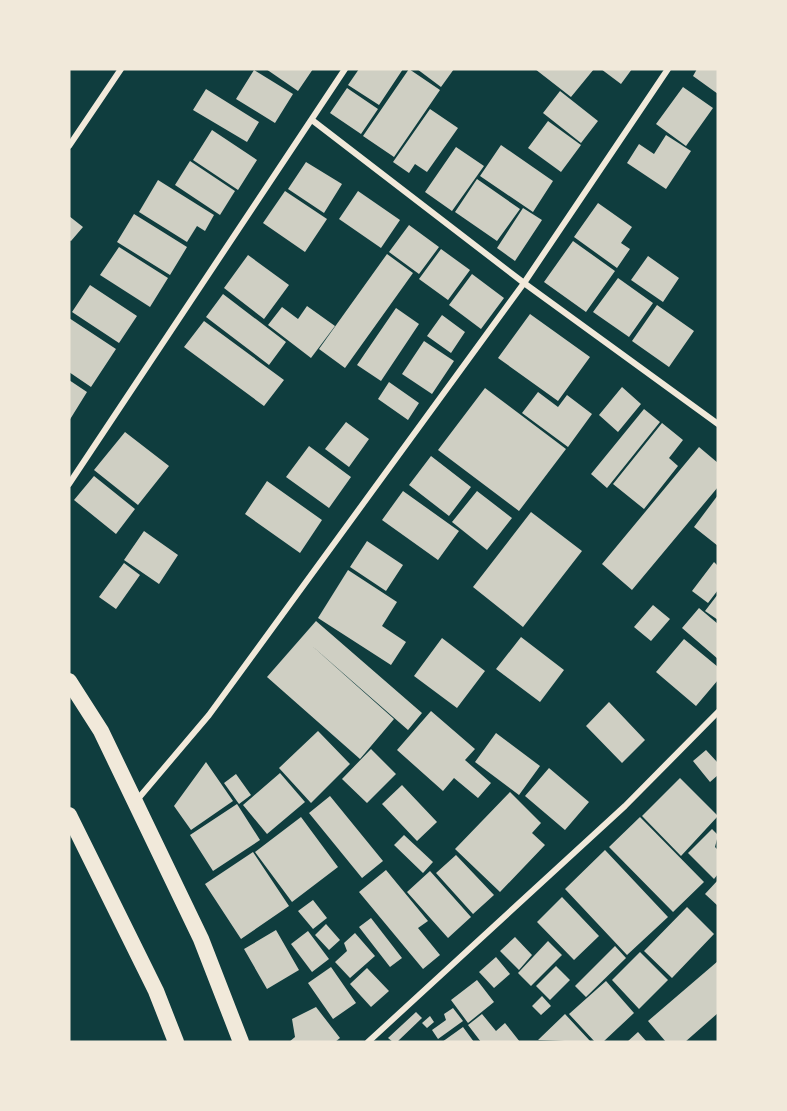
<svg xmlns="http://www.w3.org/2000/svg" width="787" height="1111" viewBox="0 0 787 1111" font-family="Overpass,sans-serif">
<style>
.building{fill:#cfcfc3}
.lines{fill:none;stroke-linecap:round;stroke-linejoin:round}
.minor{stroke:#f1e9da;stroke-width:6}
.trunk{stroke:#f1e9da;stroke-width:16}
</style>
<rect width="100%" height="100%" fill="#0f3d3e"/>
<path class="building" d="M266 69H313L298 91Z
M359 69H403L379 105 348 85Z
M409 69 440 90 394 157 363 136Z
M417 69H454L441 87Z
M535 69H594L571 97Z
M601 69H632L621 84Z
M697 69H718V94L693 76Z
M254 70 293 94 275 123 236 99Z
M683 87 713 108 686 146 656 124Z
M347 88 378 109 361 134 330 113Z
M206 89 259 122 247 142 193 110Z
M560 91 598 121 581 143 543 113Z
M430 109 458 128 427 172 415 164 409 173 393 162Z
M548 121 581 145 561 172 528 148Z
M212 130 257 160 238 190 193 160Z
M666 135 691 151 666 189 627 163 639 144 654 154Z
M501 145 553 181 533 212 480 176Z
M456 147 484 166 452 211 425 192Z
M190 161 235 191 220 215 175 185Z
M306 162 342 184 324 213 288 189Z
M477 179 520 209 497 241 455 212Z
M158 180 214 215 205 231 197 226 187 242 139 212Z
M285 191 327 219 305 252 263 223Z
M358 191 400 220 381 248 339 219Z
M598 203 632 227 621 243 630 249 617 268 574 237Z
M523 208 542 220 515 261 497 248Z
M134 214 187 247 170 275 117 242Z
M69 216 83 227 71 241 69 240Z
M409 225 439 247 419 274 389 252Z
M573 241 615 271 586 312 544 282Z
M119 247 168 278 150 307 100 275Z
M441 249 470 270 448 300 419 279Z
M387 254 413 273 345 368 319 349Z
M248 255 289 285 264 319 224 288Z
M648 256 679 278 663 302 631 280Z
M472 274 504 298 481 329 449 305Z
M618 278 653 303 629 337 593 312Z
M90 285 137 316 119 343 72 312Z
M223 294 286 342 269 365 206 317Z
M657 305 694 331 669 367 632 341Z
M307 306 335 326 311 358 268 325 282 307 298 319Z
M396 308 419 324 381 381 357 365Z
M530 314 590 357 558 401 498 358Z
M442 315 465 332 451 353 427 336Z
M69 318 116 349 91 387 69 372Z
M204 321 284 380 264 406 184 347Z
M424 341 454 361 432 394 402 374Z
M69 380 87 392 69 421Z
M389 382 419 403 408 420 378 399Z
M622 387 641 404 618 432 599 415Z
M485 388 566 449 519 511 438 450Z
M538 392 558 407 567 395 592 414 568 447 522 413Z
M644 409 660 422 607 488 591 474Z
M346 422 369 439 349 467 325 449Z
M662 423 683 440 669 458 678 466 644 509 613 484Z
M125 432 169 466 138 505 94 470Z
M309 446 351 477 329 508 286 477Z
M699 447 718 463V487L632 590 602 564Z
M431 456 471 487 449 516 409 485Z
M94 476 135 509 116 534 74 500Z
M267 481 322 520 300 553 245 514Z
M403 491 459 531 438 560 382 520Z
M477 491 512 518 487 550 452 522Z
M718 495V546L694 527Z
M531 512 582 551 523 627 473 587Z
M144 531 178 555 159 584 124 560Z
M367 541 403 565 386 591 350 567Z
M714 562 718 566V590L708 603 692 591Z
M124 563 140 575 116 609 99 597Z
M348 570 397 602 382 626 406 642 391 665 318 618Z
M718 594V620L705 611Z
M653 605 670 619 651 641 634 627Z
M699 608 718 624V659L682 628Z
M316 621 422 713 408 730 311 645 394 719 360 759 267 677Z
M521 637 564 670 540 702 496 669Z
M442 638 485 671 457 708 414 676Z
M684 639 718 667V680L696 706 656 672Z
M609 702 645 740 622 763 586 726Z
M431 711 475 749 465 760 491 783 478 798 454 778 443 791 397 750Z
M318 731 350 764 311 803 279 768Z
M496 733 540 766 519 795 475 762Z
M371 749 396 774 367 803 342 779Z
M706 750 718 763V775L710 782 693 761Z
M206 762 233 801 191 830 174 806Z
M549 768 589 802 565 830 525 796Z
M280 773 305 802 267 834 243 805Z
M236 774 251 795 239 804 224 783Z
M680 778 718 816 681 856 642 816Z
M402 785 437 822 417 841 382 804Z
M510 792 541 823 532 833 545 845 500 892 455 849Z
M330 796 383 861 362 878 309 813Z
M237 804 260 840 213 871 190 835Z
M301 817 338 867 292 902 255 852Z
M640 817 704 882 673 912 609 847Z
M712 829 718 835 715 847 718 850V874L714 879 688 853Z
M404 835 433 862 423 873 394 845Z
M605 850 668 917 627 955 565 889Z
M253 852 289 906 241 939 205 884Z
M456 855 494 895 473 914 436 873Z
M386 870 428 921 418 928 440 955 423 969 359 892Z
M430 871 471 917 448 938 407 892Z
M718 880V906L705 894Z
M562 897 599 936 574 960 537 922Z
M313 900 327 918 313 929 298 911Z
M687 907 714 934 672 978 644 951Z
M371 918 402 958 390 967 359 927Z
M326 924 340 940 329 950 315 935Z
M276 930 299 970 267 989 244 949Z
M308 931 329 959 312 972 291 944Z
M355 933 375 956 350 978 335 962 347 951 344 943Z
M515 937 532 955 519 970 500 951Z
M548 941 562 955 531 986 518 973Z
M615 946 626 958 586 997 575 986Z
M640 952 668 980 639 1009 612 980Z
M496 957 510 974 494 988 479 972Z
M718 961V1013L685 1042H666L648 1021Z
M556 966 570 980 550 1000 536 986Z
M331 967 356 1003 333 1019 308 983Z
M367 968 389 991 371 1007 350 984Z
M477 980 494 1002 468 1023 451 1000Z
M606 981 634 1013 603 1042H595L569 1014Z
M542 996 551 1006 541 1015 532 1006Z
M316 1007 340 1038 335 1042H289L295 1037 292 1019Z
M453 1008 463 1021 438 1039 432 1030 446 1020 444 1014Z
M416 1012 422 1018 397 1042H393L388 1038Z
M482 1014 496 1031 505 1023 520 1042H481L468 1025Z
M565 1014 591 1042 538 1040Z
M430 1016 434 1022 427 1028 422 1023Z
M463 1027 474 1042H442Z
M638 1032 647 1042H627Z"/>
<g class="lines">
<path class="minor" d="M312 120 524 283 718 424
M69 146 121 69
M69 484 345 69
M137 800 209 715 524 283 668 69
M368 1042 625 806 718 712"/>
<path class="trunk" d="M69 681 101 731 201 939 241 1042
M69 815 156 991 176 1042"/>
</g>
<rect width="787" height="1111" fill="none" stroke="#f1e9da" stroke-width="141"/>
</svg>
